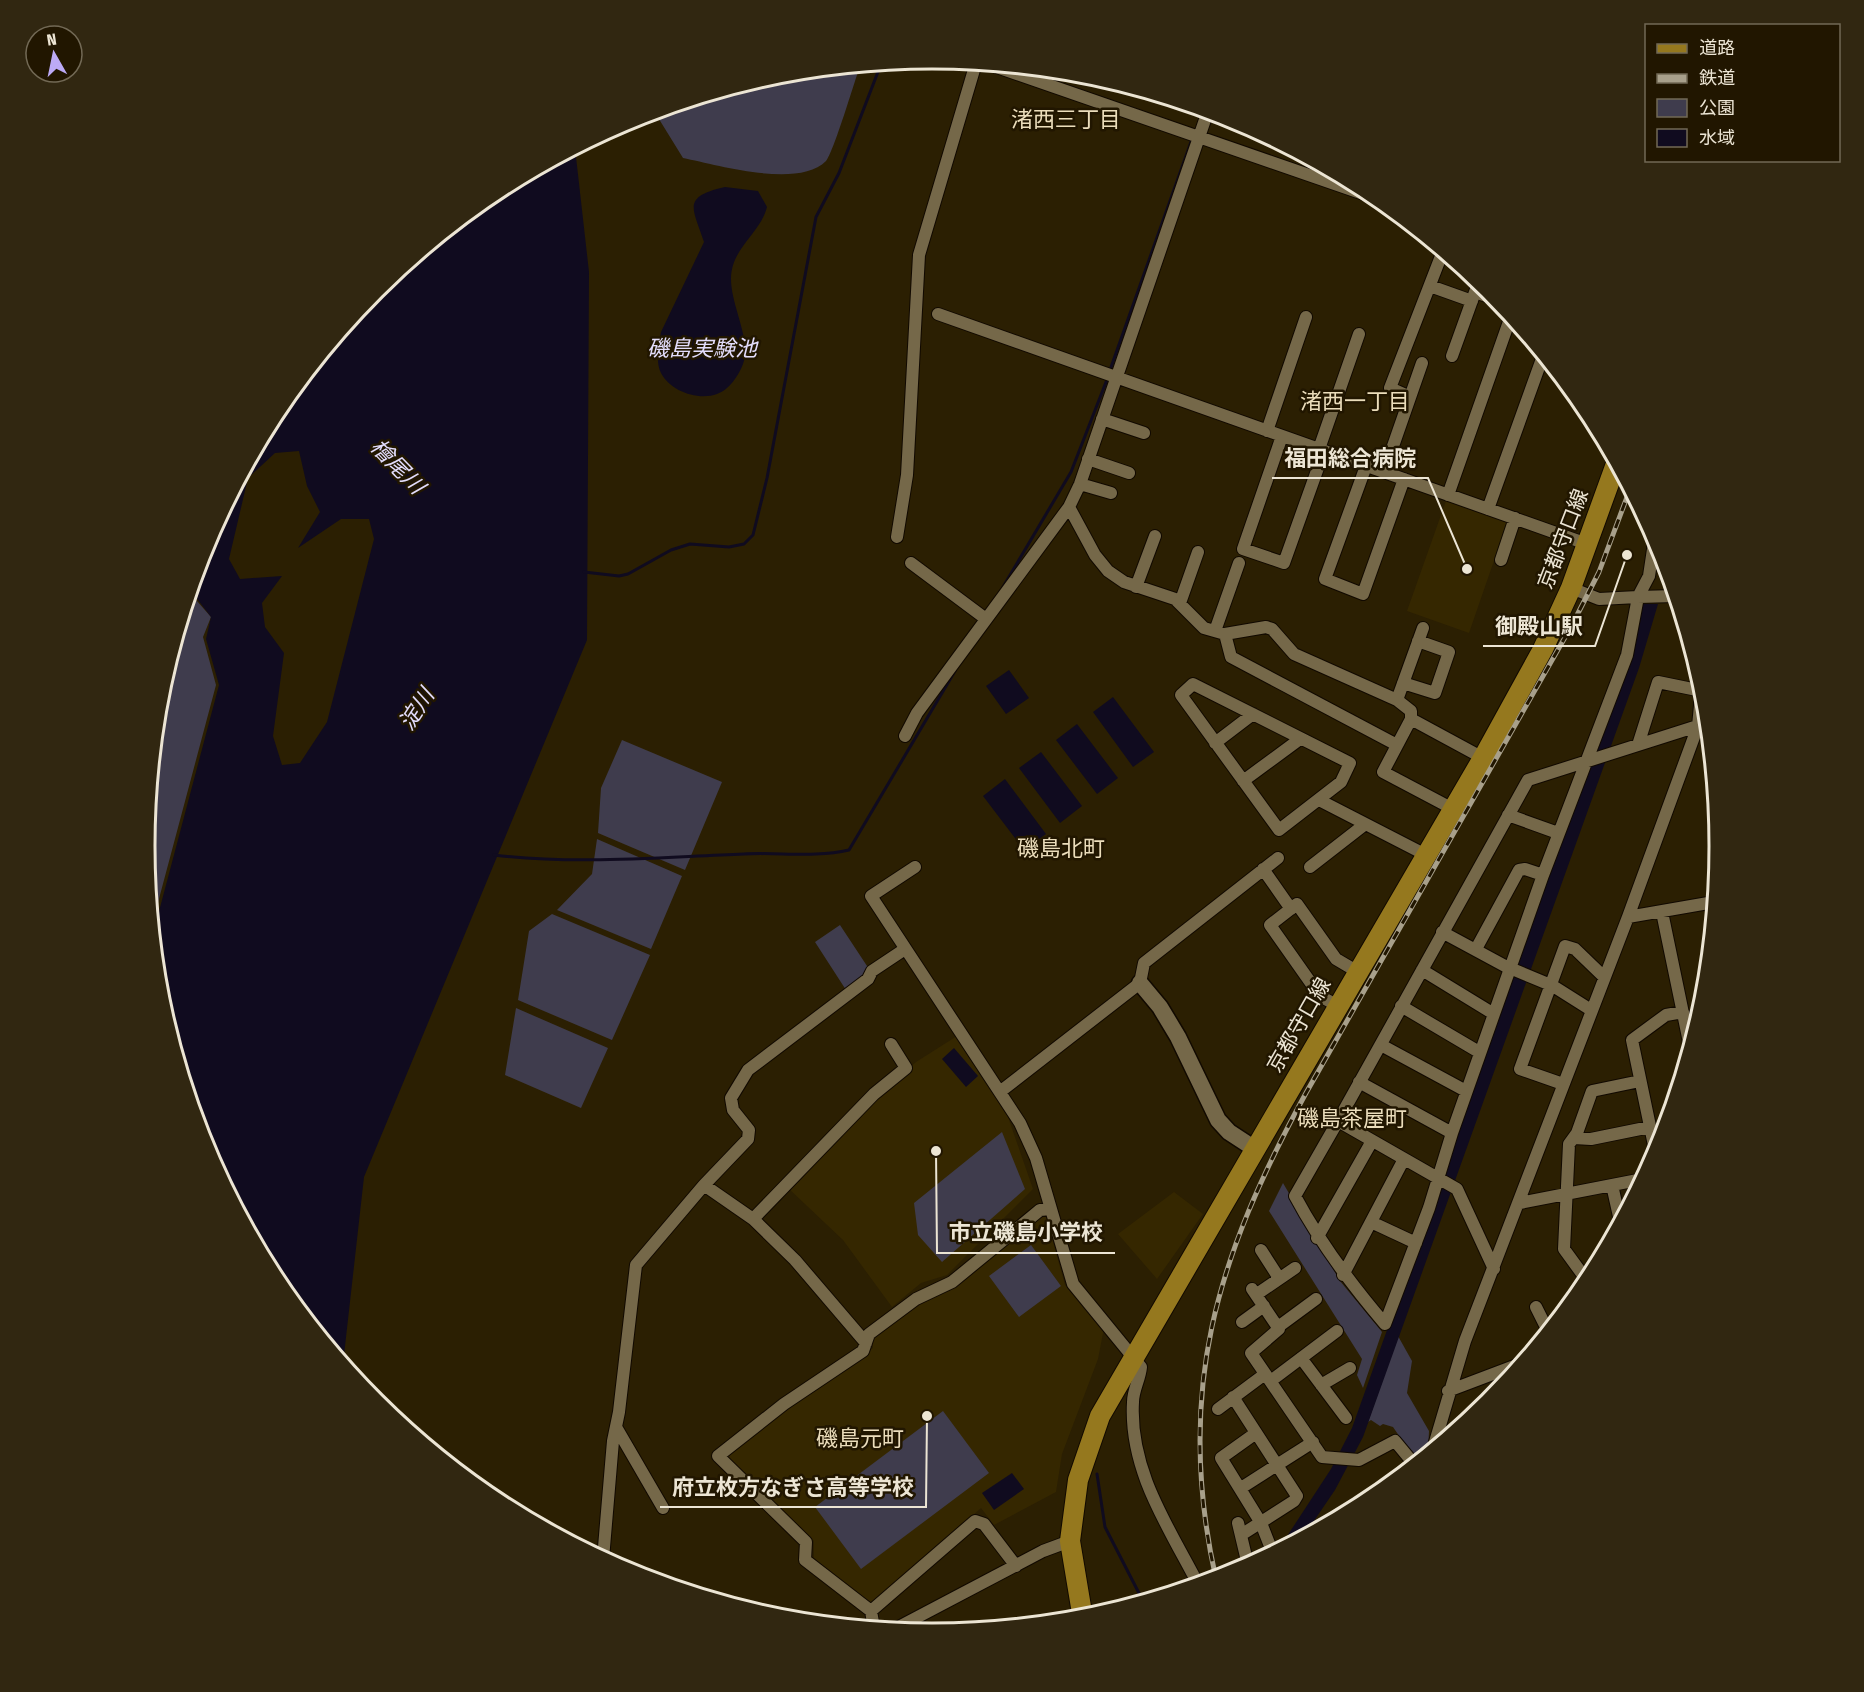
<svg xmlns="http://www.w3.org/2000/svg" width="1864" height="1692" viewBox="0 0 1864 1692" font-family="'Fira Sans Condensed','Noto Sans JP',sans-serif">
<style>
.built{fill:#352700}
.green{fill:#3f3c4d}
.water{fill:#100b1f;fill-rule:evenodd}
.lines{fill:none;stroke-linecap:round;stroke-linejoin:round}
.stream{stroke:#100b1f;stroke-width:3}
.street-casing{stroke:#110900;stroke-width:14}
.secondary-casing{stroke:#110900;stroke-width:19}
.primary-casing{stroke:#110900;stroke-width:22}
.street{stroke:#756849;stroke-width:12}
.secondary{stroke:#756849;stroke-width:16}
.primary{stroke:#95781e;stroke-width:20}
.rail-casing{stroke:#a8a08b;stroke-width:5}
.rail{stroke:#211600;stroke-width:3;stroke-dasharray:9;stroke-linecap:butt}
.labels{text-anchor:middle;stroke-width:5;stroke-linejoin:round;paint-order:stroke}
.street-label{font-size:21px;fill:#ece5d4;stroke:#211600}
.neighbourhood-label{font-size:22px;fill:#ebddbb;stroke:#211600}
.water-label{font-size:22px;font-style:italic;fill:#e3ddfc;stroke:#211600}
.rim{fill:none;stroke:#ece5d4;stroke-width:3}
.leader{fill:none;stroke:#ece5d4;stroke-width:2}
.callout-dot{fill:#ece5d4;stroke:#211600;stroke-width:2}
.callout-label{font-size:22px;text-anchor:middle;font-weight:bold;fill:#ece5d4;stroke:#211600;stroke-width:5;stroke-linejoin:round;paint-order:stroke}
</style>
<rect width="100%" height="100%" fill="#2b1f02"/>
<path class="built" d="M1447 498 1506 518 1507 523 1469 633 1407 611Z
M957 1036 1008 1117 1033 1189 947 1275 921 1283 892 1307 843 1240 788 1188 860 1111 916 1062Z
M1174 1192 1203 1214 1157 1279 1118 1234Z
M1042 1216 1046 1217 1065 1285 1104 1328 1098 1359 1062 1454 1056 1492 994 1525 981 1508 875 1603H869L814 1558V1541L727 1456 789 1407 873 1348 872 1338Z"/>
<path class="green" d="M860 66C855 80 833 154 826 161 798 189 718 165 683 158L654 111 779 74Z
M190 593 211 617 203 637 216 685 152 925 145 846 160 692Z
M622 740 722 782 685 870 598 833 601 788Z
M597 839 682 876 651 949 557 910 592 874Z
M552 914 650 955 612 1040 518 1000 529 931Z
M840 925 869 969 865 976 846 990 815 942Z
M516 1008 608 1048 581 1108 505 1075Z
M1002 1132 1025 1189 942 1262 918 1235 914 1203Z
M1283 1183 1340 1281 1382 1332 1363 1388 1357 1375 1362 1359 1269 1211Z
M1031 1245 1061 1286 1019 1317 989 1276Z
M1398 1336 1412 1361 1407 1393 1429 1431 1428 1452 1417 1462 1393 1427 1383 1424 1380 1426 1371 1420 1368 1422Z
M943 1411 989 1473 861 1569 815 1507Z"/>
<path class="water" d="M575 148 589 272 587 640 364 1177 343 1364 277 1283 204 1147 160 999 153 934 219 685 206 639 211 617 191 591 205 544 277 408 375 289 495 191ZM299 451 307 486 320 512 298 548 341 519H369L374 539 327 722 300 763 282 765 273 736 284 653 265 627 262 603 282 576 240 579 229 559 248 478 275 453Z
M725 187 758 191 767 207C760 234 731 248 731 279 731 306 752 341 743 364 739 375 729 390 717 394 698 401 670 391 661 373 655 361 659 344 661 332L704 242C693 208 681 197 725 187Z
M1643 604H1658L1639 668 1363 1437 1335 1490 1303 1537 1278 1550 1331 1469 1352 1428 1588 768Z
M1009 670 1029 698 1006 714 986 686Z
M1113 697 1154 752 1133 767 1093 712Z
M1077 724 1118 778 1097 794 1056 740Z
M1041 752 1082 806 1060 823 1019 768Z
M1005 779 1046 834 1024 850 983 796Z
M954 1048 978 1076 966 1087 942 1059Z
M1012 1473 1024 1489 994 1510 982 1493Z"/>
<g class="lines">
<path class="stream" d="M1110 370 1192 139
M584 572 619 576 628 574 671 550 690 544 729 547 744 544 753 535 767 478 816 217 839 173 881 64
M1003 587 1071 472 1108 377
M494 855C578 865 660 857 744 854 779 852 815 858 849 850L955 671
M1097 1474 1105 1527 1143 1601"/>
<g class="street-casing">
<path id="street" d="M988 64 1381 200
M1430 286 1472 301
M1475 292 1498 300
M938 314 1587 544
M1452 356 1479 281
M1410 397 1390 388 1443 251
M1102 419 1144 433
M1267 431 1306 317
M1282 436 1243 549 1284 563 1324 451
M1319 449 1359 334
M1088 459 1129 473
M1366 466 1325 579 1363 594 1404 479
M1384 472 1422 363
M1080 484 1111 493
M1448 495 1511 316
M1069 507 1095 555 1108 571 1124 582 1175 599 1204 628 1225 634 1266 627 1272 629 1294 654 1397 700 1411 711V719L1383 772 1453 809
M1488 509 1543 356
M897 537 907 475 919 255 976 63
M1501 560 1515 518
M911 563 986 619
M1136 587 1155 536
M1638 597 1649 576 1655 536
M1638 597 1675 596
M1180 603 1198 552
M1215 631 1239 563
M1225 634 1231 657 1397 745
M1403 683 1435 693 1449 652 1418 641
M1193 684 1350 763 1341 782 1279 830 1181 695Z
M1397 700 1423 628
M1411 719 1483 758
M905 736 917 713 1069 507 1080 484 1208 111
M1215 743 1253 714
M1638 745 1658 682 1702 691
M1243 781 1300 739
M1319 800 1426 855
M1508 815 1558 833
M915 867 871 896 1020 1123 1036 1158 1073 1284 1141 1367C1140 1379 1133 1390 1133 1402 1129 1470 1168 1526 1198 1584
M1310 867 1364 825
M1263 869 1291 909
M1662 912 1690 1047
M1628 917 1714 902
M1442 932 1505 966 1553 986 1591 1010
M1476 949 1519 870 1525 869 1543 875
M1422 970 1494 1014
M1338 1006 1320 996 1270 925 1297 904 1336 959 1358 972
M1401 1006 1479 1052
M1381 1045 1466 1091
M1359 1082 1452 1133
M1563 1084 1520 1069 1565 946 1575 949 1604 977
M1001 1091 1140 983 1144 963 1278 858
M1338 1121 1295 1196C1320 1243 1350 1283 1385 1324L1429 1208 1452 1133 1543 875 1627 655 1638 597 1599 599 1571 588
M1574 1138 1591 1139 1650 1127
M1656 1155 1632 1040 1666 1015 1683 1012
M704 1185 753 1219 795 1260 866 1343
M1612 1185 1620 1221
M1520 1203 1643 1179
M753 1219 874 1094 906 1068 891 1044
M1371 1222 1416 1243
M1317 1238 1372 1141
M1261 1250 1279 1278
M1494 1269 1457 1189 1338 1121 1528 780 1707 723
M1343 1275 1404 1159
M1588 1282 1564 1249 1569 1144 1577 1133 1592 1091 1640 1081
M1252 1289 1279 1329 1251 1353 1322 1457 1359 1460 1395 1441 1414 1464
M1257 1294 1295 1268
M1536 1307 1548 1331
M1242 1322 1264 1306
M1278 1327 1316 1299
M1301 1358 1346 1418
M1272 1380 1337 1331
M1321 1385 1350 1368
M1448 1391 1522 1363
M1233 1397 1297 1496 1294 1501 1241 1535
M1218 1409 1265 1374
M616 1427 663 1508
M1256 1433 1221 1458 1261 1523 1272 1551
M1433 1449 1465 1341 1628 917 1698 726 1702 685
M1241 1488 1313 1442
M1238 1523 1248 1565
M603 1559 613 1441 619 1412 636 1265 704 1185 748 1139 749 1130 733 1110 731 1098 748 1070 868 979 872 971 905 949
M1016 1566 984 1524 975 1521 871 1611 805 1560 806 1542 718 1456 784 1404 863 1351 869 1334 916 1299 952 1282 1040 1210 1051 1209
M871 1611 874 1628
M893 1630 1043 1551 1070 1541"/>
</g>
<g class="secondary-casing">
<path id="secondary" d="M1140 983 1160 1007 1178 1037 1218 1120 1229 1132 1255 1149"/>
</g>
<g class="primary-casing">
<path id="primary" d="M1083 1619 1070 1541 1078 1480 1100 1416 1483 758 1543 649 1571 588 1616 464"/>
</g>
<use href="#street" class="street"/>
<use href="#secondary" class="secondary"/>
<use href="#primary" class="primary"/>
<g class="rail-casing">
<path id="rail" d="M1216 1579C1174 1392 1217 1256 1306 1093L1572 625 1599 572 1630 489"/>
</g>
<use href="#rail" class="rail"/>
</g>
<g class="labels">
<g class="street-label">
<text transform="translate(1563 539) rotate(-69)" y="7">京都守口線</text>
<text transform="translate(1299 1025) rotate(-60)" y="7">京都守口線</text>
</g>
<g class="neighbourhood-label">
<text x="1066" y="127">渚西三丁目</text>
<text x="1355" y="409">渚西一丁目</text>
<text x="1061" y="856">磯島北町</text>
<text x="1352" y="1126">磯島茶屋町</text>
<text x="860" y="1446">磯島元町</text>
</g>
<g class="water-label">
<text x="702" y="356">磯島実験池</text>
<text transform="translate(398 466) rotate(46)" y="8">檜尾川</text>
<text transform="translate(416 709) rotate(-57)" y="8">淀川</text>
</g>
</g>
<path d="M0 0H1864V1692H0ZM155 846a777 777 0 1 1 1554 0a777 777 0 1 1-1554 0Z" fill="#312711" fill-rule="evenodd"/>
<path class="rim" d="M155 846a777 777 0 1 1 1554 0a777 777 0 1 1-1554 0Z"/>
<path class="leader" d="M1467 569L1428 478H1272M1627 555L1595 646H1483M936 1151L937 1253H1115M927 1416L926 1507H660"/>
<g class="callout-dot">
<circle cx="1467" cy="569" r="6"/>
<circle cx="1627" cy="555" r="6"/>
<circle cx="936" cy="1151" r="6"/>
<circle cx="927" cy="1416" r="6"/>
</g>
<g class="callout-label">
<text x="1350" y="466">福田総合病院</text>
<text x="1539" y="634">御殿山駅</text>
<text x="1026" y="1240">市立磯島小学校</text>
<text x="793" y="1495">府立枚方なぎさ高等学校</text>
</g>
<rect x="1645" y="24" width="195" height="138" fill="#211600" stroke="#726955" stroke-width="1.5"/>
<rect x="1657" y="44" width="30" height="9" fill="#95781e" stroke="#726955" stroke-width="1.5"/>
<text x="1699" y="54" font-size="18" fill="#ece5d4">道路</text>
<rect x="1657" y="74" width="30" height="9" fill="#a8a08b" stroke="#726955" stroke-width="1.5"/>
<text x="1699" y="84" font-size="18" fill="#ece5d4">鉄道</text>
<rect x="1657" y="99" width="30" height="18" fill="#3f3c4d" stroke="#726955" stroke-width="1.5"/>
<text x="1699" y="114" font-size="18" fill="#ece5d4">公園</text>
<rect x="1657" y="129" width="30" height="18" fill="#100b1f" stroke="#726955" stroke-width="1.5"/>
<text x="1699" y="144" font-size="18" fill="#ece5d4">水域</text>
<g transform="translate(54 54) rotate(351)"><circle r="28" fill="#211600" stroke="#726955" stroke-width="1.5"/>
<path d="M0-4.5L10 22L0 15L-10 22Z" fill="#bcaaf6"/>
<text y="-9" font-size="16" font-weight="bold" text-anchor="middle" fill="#ece5d4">N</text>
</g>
</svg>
